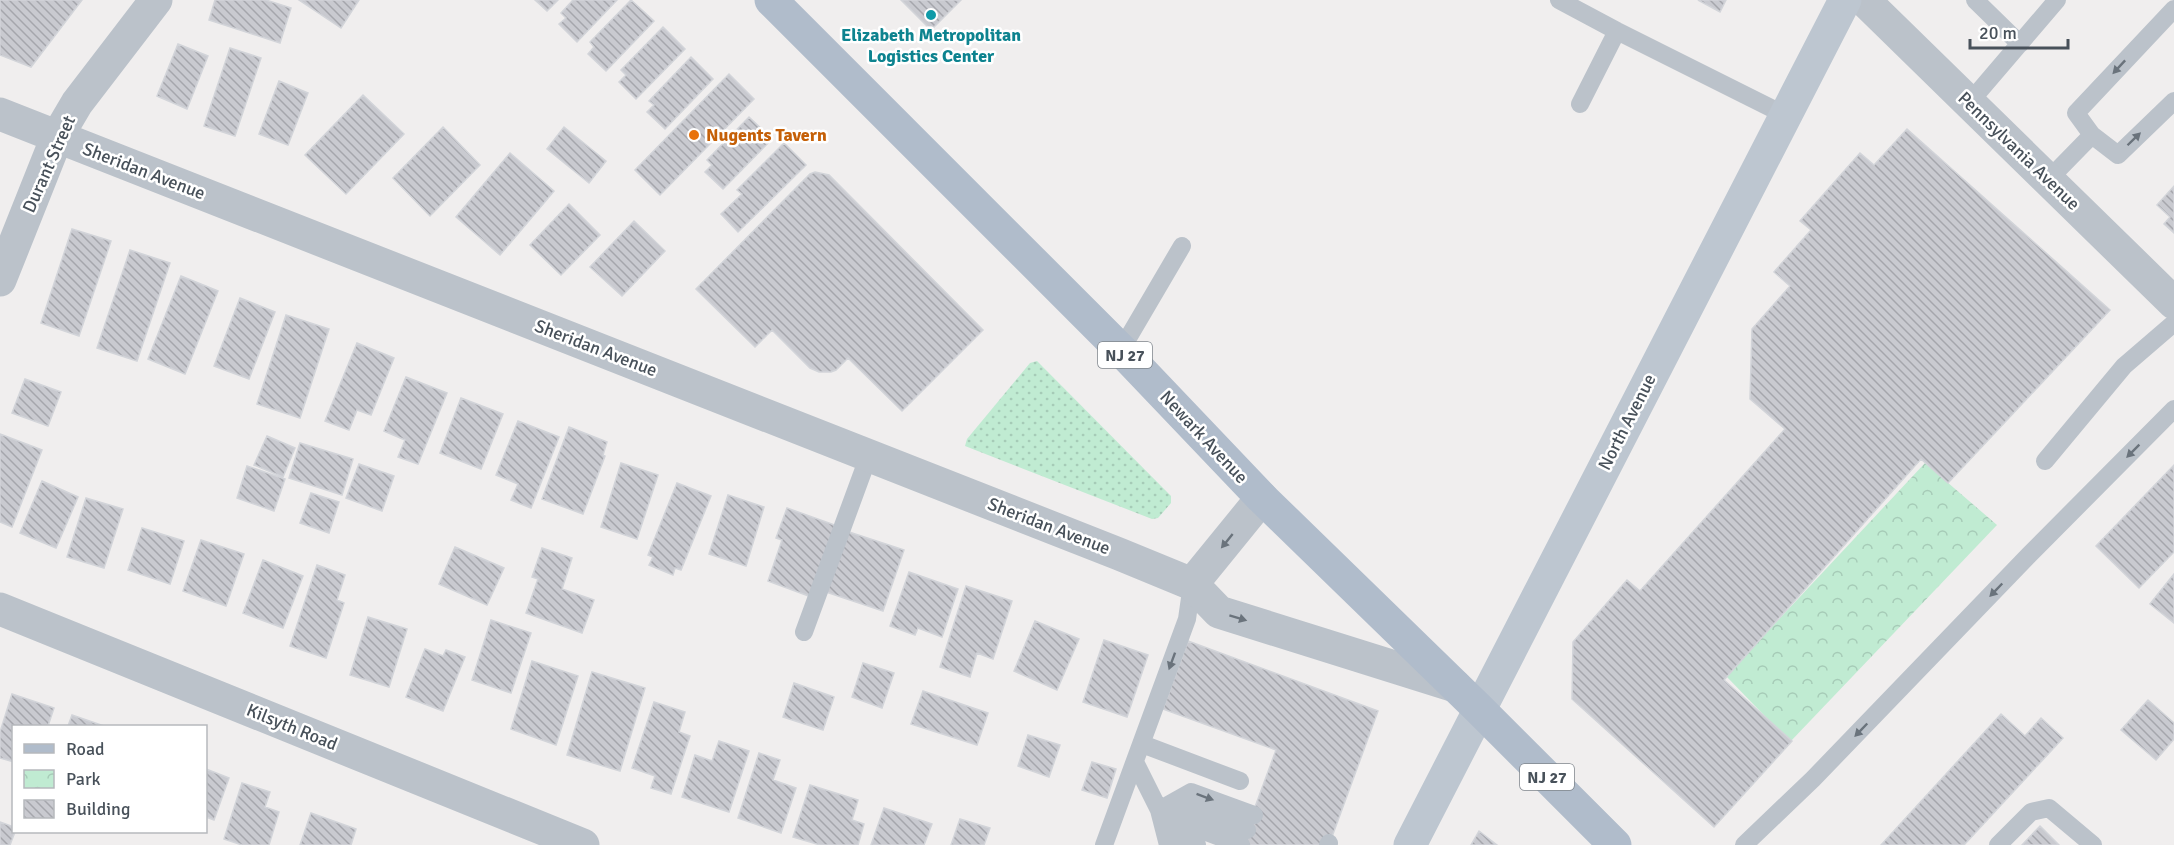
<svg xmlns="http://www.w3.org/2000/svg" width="2174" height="845" viewBox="0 0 2174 845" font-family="Signika,sans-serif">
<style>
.grass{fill:url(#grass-dots)}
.park{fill:url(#park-crowns)}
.building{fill:url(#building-back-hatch);stroke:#d2d4d9;stroke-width:1.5}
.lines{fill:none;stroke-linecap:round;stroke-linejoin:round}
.service{stroke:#bbc2ca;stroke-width:18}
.minor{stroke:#bbc2ca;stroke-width:33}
.secondary{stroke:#bdc6d0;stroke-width:33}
.primary{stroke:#b0bccb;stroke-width:33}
.oneway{fill:#6a737c}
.culture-dot{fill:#0f9aa8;stroke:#fff;stroke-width:2}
.food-dot{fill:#e8710a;stroke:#fff;stroke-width:2}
.labels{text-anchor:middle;stroke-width:5;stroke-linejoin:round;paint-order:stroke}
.shield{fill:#fff;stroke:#7f858c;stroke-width:1.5}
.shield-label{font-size:16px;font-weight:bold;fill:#48515a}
.culture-label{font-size:18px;font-weight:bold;fill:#0d838f;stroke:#fff}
.food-label{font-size:18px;font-weight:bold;fill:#c56008;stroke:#fff;text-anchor:start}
.street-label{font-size:18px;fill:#48515a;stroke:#fff}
</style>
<defs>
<pattern id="grass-dots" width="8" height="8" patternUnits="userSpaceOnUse" patternTransform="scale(1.5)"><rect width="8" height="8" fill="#c0ebd2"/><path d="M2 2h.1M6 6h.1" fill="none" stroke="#a6cbb7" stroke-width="1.8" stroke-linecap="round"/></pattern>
<pattern id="park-crowns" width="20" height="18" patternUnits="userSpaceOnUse" patternTransform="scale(1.5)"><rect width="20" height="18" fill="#c0ebd2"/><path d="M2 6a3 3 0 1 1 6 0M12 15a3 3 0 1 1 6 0" fill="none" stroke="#a6cbb7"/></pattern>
<pattern id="building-back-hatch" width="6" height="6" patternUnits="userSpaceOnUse" patternTransform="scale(1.5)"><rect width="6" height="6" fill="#c9cad0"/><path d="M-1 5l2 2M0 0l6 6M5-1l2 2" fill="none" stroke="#a5a6ac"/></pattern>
</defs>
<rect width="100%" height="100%" fill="#f0eeee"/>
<path class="grass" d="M1037 361 1171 496V503L1158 518 1152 519 965 446 967 439 1030 363Z"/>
<path class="park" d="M1925 463 1997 525 1790 742 1726 676Z"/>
<path class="building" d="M0 0H82L31 67 0 55Z
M215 0H266L291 8 280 43 209 20Z
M299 0H359L341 28Z
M535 0H558L547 11Z
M573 0H617L577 42 559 24 566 18 561 13Z
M631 0 654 21 606 71 588 54 594 47 590 42Z
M901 0H961L931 30Z
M1698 0H1726L1720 12Z
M663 27 685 49 636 99 619 82 626 75 621 70Z
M178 44 208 56 187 109 157 96Z
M230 48 261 58 235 136 204 126Z
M691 57 713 79 665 129 647 112 654 105 649 101Z
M729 74 754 99 660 195 635 170Z
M279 81 308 93 288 145 259 134Z
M363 95 404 134 346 194 305 155Z
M749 117 772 139 723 189 705 172 712 165 707 160Z
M443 127 480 165 430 216 393 178Z
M564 127 606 161 589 183 547 149Z
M1907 129 2110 310 1948 483 1921 459 1724 680 1792 741 1714 827 1572 699 1573 642 1627 580 1640 591 1785 429 1750 399 1752 329 1790 286 1774 272 1811 230 1800 221 1860 153 1874 165Z
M784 143 806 165 738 232 721 214 742 194 737 190Z
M510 153 554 191 500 255 456 217Z
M815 172 829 175 983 330 902 411 848 358 836 370 831 372H819L810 368 772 330 755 347 696 289 810 174Z
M2174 186V233L2164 224 2170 217 2157 205Z
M569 204 600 235 561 275 530 245Z
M634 221 665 251 622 296 590 267Z
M72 229 111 241 79 336 41 323Z
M130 250 170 263 137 361 97 348Z
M181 276 218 291 185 374 148 359Z
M240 298 275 312 249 379 214 366Z
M286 315 329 329 300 418 257 404Z
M357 343 394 358 371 415 357 410 349 430 325 421Z
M406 377 447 393 418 464 398 457 405 440 384 431Z
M25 379 61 392 48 426 12 413Z
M461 398 503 414 481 469 440 453Z
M518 421 559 437 531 508 511 500 518 484 496 475Z
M569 427 607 442 603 455 605 456 583 514 542 499Z
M0 434 42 450 12 527 0 522Z
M267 436 295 448 283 477 254 465Z
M300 443 353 459 342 495 289 478Z
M621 463 658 475 637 539 601 527Z
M359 464 394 476 382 511 346 498Z
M2174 465V552L2139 588 2096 546Z
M247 466 285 479 274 511 237 498Z
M42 481 78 497 56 548 20 533Z
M677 483 711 496 681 570 675 568 673 575 649 565 653 557 648 555Z
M311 493 339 502 329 533 300 523Z
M728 495 764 507 746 566 709 554Z
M86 498 123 509 104 568 67 557Z
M787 508 840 527 814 598 768 581 782 540 776 538Z
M142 528 184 541 170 584 128 570Z
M843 530 904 550 883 611 823 591Z
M201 540 244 554 226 606 183 591Z
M455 547 504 568 487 605 439 584Z
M542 548 572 558 562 589 594 600 582 633 526 613 538 579 532 577Z
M263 560 303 576 283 628 243 613Z
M317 565 345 575 337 600 344 603 326 658 290 646Z
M909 572 958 589 942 637 918 628 915 635 890 626Z
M2174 574V623L2150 604Z
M966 586 1012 601 993 659 977 653 970 677 940 667Z
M368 617 407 629 389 687 350 675Z
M491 620 531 633 511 693 472 680Z
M1035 621 1079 639 1057 690 1014 671Z
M1104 640 1148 655 1127 717 1083 702Z
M1188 641 1378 711 1329 845H1241L1276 750 1163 709Z
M425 649 443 656 446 650 465 657 443 711 406 697Z
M532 661 578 676 556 745 511 729Z
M863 663 894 673 882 708 852 697Z
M592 672 645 688 620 771 567 755Z
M794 683 834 697 823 730 783 717Z
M923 691 988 713 977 745 911 724Z
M12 694 54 708 48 726H14V762L0 758V732Z
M2148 700 2174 723V739L2156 760 2121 730Z
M654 702 685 712 679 732 690 736 671 794 651 788 655 776 632 768Z
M2001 714 2025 736 2041 718 2063 738 1964 845H1881Z
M72 715 104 726H68Z
M1028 735 1060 745 1049 777 1018 766Z
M719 741 749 751 729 812 682 797 695 755 712 761Z
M759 753 780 760 773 780 796 788 781 833 738 818Z
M1092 762 1116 769 1107 798 1082 790Z
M206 769 229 778 214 820 206 817Z
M242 783 270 792 265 807 279 812 269 845H242L224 839Z
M810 785 858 800 852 820 864 824 858 845H820L793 837Z
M884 808 932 824 924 845H871Z
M311 813 356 829 351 845H300Z
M960 819 990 828 984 845H951Z
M0 822 14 827 15 832 10 845H0Z
M2040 826 2059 845H2022Z
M1479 831 1497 845H1471Z"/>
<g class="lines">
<path class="service" d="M1559 0 1617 31 1785 115
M1975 0 2020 44
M2174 9 2076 113 2092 135 2118 155 2174 101
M1969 103 2057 0
M1580 104 1617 31
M2048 180 2092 135
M1121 350 1182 246
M2045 461 2124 366 2174 323
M804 632 869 455
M1142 744 1240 781
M1135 762 1159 810 1168 845
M1167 809 1186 806 1247 830
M1159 810 1191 792 1254 815
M1159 810 1180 822 1241 845
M1165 820 1175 836 1197 845
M1104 845 1187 619 1192 584
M1328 845 1329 843
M1744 845 1813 779 2029 555 2174 409
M1998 845 2031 812 2049 808 2093 845"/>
<path class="minor" d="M1864 0 2174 303
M0 114 1119 554 1192 584 1219 612 1455 686
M0 280 57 137 77 103 156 0
M1192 584 1262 498
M0 609 583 845"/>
<path class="secondary" d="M1410 845 1845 0"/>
<path class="primary" d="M771 0 1121 350 1262 498 1479 709 1615 845"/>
</g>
<defs><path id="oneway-solid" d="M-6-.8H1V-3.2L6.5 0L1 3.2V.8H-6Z" transform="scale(1.5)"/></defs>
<g class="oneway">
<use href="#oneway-solid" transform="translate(2119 67) rotate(133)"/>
<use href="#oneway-solid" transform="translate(2134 139) rotate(-44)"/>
<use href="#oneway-solid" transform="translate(2133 451) rotate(135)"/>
<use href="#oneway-solid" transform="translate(1227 541) rotate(129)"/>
<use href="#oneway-solid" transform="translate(1996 590) rotate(134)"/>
<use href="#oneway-solid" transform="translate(1238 618) rotate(17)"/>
<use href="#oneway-solid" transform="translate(1172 661) rotate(110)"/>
<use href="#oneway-solid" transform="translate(1861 730) rotate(134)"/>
<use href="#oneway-solid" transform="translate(1205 797) rotate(20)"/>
</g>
<circle class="culture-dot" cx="931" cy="15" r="6"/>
<circle class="food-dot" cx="694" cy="135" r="6"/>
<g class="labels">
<g class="shield">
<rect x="1098" y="342" width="54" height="26" rx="4.5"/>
<rect x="1520" y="764" width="54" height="26" rx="4.5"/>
</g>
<g class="shield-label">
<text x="1125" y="361">NJ 27</text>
<text x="1547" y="783">NJ 27</text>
</g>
<g class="culture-label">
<text x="931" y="41">Elizabeth Metropolitan<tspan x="931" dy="21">Logistics Center</tspan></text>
</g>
<g class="food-label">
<text x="706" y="141">Nugents Tavern</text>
</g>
<g class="street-label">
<text transform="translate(2019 151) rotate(44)" y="6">Pennsylvania Avenue</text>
<text transform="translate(49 164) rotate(-66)" y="6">Durant Street</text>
<text transform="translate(144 171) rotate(21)" y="6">Sheridan Avenue</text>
<text transform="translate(596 348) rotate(21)" y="6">Sheridan Avenue</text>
<text transform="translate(1627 422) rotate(-63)" y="6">North Avenue</text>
<text transform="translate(1204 437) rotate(47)" y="6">Newark Avenue</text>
<text transform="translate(1049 526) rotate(21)" y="6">Sheridan Avenue</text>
<text transform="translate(292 727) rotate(22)" y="6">Kilsyth Road</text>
</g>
</g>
<rect x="12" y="725" width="195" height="108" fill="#ffffff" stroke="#b6b9bd" stroke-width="1.5"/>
<rect x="24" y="744" width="30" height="9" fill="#b0bccb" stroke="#b6b9bd" stroke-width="1.5"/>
<text x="66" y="755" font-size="18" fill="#48515a">Road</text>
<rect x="24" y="770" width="30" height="18" fill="url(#park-crowns)" stroke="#b6b9bd" stroke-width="1.5"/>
<text x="66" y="785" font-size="18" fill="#48515a">Park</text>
<rect x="24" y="800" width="30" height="18" fill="url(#building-back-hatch)" stroke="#b6b9bd" stroke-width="1.5"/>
<text x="66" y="815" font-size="18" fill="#48515a">Building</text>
<path d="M1970 39v9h98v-9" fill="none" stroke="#48515a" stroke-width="3"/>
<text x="1979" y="39" font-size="18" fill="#48515a" stroke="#ffffff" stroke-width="4.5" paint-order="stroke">20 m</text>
</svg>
